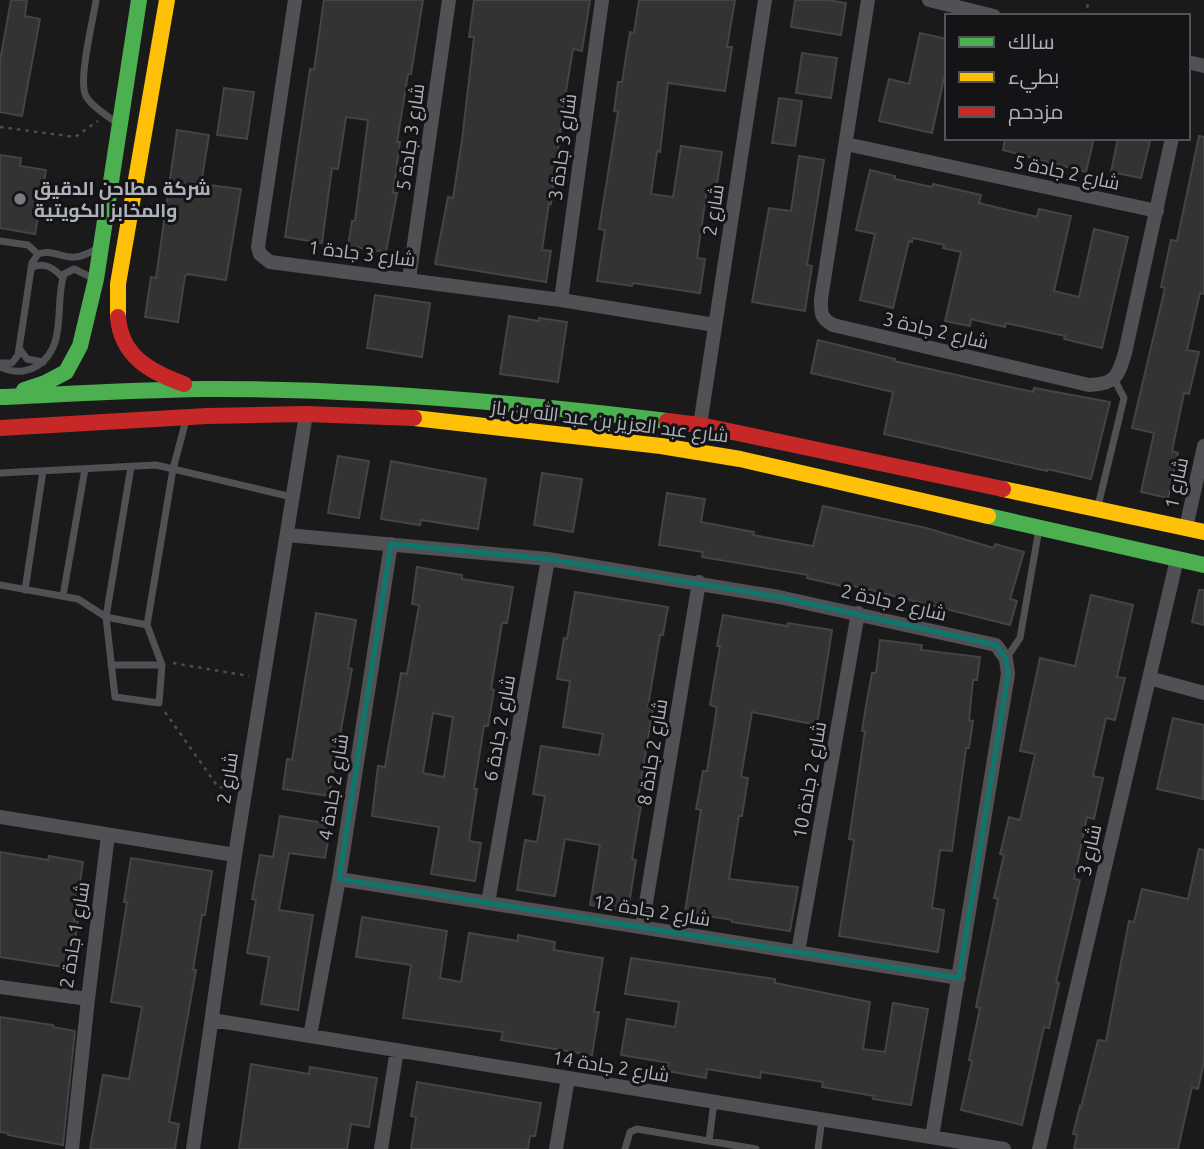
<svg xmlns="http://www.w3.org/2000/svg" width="1204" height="1149" viewBox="0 0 1204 1149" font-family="Ubuntu,Cairo,sans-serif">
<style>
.building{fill:#333334;stroke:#434446;stroke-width:2;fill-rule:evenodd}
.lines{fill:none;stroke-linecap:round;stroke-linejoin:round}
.path{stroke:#4c4d4f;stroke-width:2.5;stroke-dasharray:3.5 5;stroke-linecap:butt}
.lane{stroke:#505154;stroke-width:7}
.street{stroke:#505154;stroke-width:14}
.fast{stroke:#4caf50;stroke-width:16}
.slow{stroke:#ffc107;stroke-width:16}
.jam{stroke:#c62828;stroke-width:16}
.marked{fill:none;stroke:#0f766e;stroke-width:5;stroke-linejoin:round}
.poi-dot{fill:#7a7c82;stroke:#141417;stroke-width:2.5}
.labels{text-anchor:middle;stroke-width:6;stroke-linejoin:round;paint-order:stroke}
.street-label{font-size:19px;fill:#adb1ba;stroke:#141417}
.poi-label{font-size:19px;font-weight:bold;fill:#adb1ba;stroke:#141417;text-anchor:start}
</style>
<rect width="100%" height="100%" fill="#1a1a1a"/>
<path class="building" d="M11 0H27L25 16 40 19 22 116 0 112V61Z
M324 0H423L411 74H408L397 142H400L393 193H397L386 252 348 246 352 221H355L368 120 346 117 338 169 332 168 322 243 285 237 310 69 314 70Z
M474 0H590L582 51 573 49 564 103 551 204 549 203 542 250 551 251 546 282 435 264 448 197 453 198 462 140 474 37H469Z
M639 0H735L727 47H732L725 91 668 83 660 152 657 151 651 194 673 197 681 146 722 152 716 190 707 189 697 258 705 259 700 293 633 283 632 286 597 281 605 230 599 229 618 112 614 111 618 82H622L630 32 634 33Z
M795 0H828L846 3 841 35 791 27Z
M920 33 947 39V78H944L932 133 879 121 889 79 909 84Z
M802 53 837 58 831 98 796 93Z
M224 88 254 92 247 139 217 135Z
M779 98 802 101 795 146 772 143Z
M177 130 209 135 201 184 241 189 226 280 188 274 185 276 178 322 145 317 151 277 156 278Z
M1199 136 1204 137V294L1200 293 1187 350 1199 352 1189 394 1184 393 1172 451 1178 453 1168 498 1141 492 1154 433 1132 428 1165 288 1161 287 1171 240 1177 241Z
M1005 138H1094L1086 172 1003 150Z
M1118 138 1150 141 1141 178 1111 172Z
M0 155 21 158 20 166 46 170 35 234 0 228Z
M799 156 824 160 807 265 812 266 805 311 752 302 769 208 791 211Z
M870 170 895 176V179L932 187 933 184 981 195 979 203 1037 217 1039 209 1071 216 1054 291 1079 297 1094 229 1128 237 1102 348 1064 339 1065 336 1006 323 1005 327 971 319 970 326 945 321 961 252 943 248 944 245 913 238 912 242 909 241 893 308 860 300 875 234 856 230Z
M375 295 430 303 422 357 367 348Z
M509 316 539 321V318L567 322 558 382 500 374Z
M818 340 895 359 894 361 1033 392 1034 388 1110 402 1091 479 1047 469V471L884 434 893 392 811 373Z
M338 456 369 461 359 518 328 513Z
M391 461 486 479 478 529 421 520 420 525 381 519Z
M542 473 582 479 573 532 534 525Z
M667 493 705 499 701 522 754 532 753 535 813 546 823 506 926 528 994 548 995 544 1024 552 1010 599 1017 601 1010 625 850 585V588L807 578 808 575 702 557 703 552 659 545Z
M417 567 462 575V579L513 587 507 623H502L491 689 494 690 488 726H484L474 789H477L469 841 481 843 475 881 431 874 439 827 372 816 378 766 385 767 401 673 407 674 419 605 412 604ZM433 713 453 717 444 777 423 773Z
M1199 590H1204V625L1192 622Z
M575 592 668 607 663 635H660L648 706 653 707 637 806H641L632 859 636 860 628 911 590 905 600 845 565 839 555 896 517 890 525 840 537 842 545 796 533 794 541 746 599 755 603 734 563 727 570 681 557 679 564 638 567 639Z
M1091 595 1133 605 1117 677 1125 678 1115 720 1106 718 1093 776 1103 778 1094 819 1087 817 1074 879 1080 880 1056 982 1059 983 1049 1028 1044 1027 1022 1125 961 1110 972 1061 969 1060 980 1008 976 1007 998 899 994 898 1004 855 1000 854 1009 817 1020 820 1035 754 1020 751 1040 658 1075 666Z
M316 613 356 620 348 668 352 669 329 796 283 789 287 759 292 760Z
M723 615 787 626 788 623 832 630 817 725 752 712 741 777 748 778 742 816H739L729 879 798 887 790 931 732 922V920L685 912 701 810 696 809 703 771H707L717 707 710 705 720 646H717Z
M880 640 922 645 921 650 980 657 977 680H973L969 720 973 721 969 748H966L952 851 940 850 932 908 944 910 938 952 839 936 854 840 849 839 865 731H862L866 706 872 673H876Z
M1173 718 1204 725 1203 799 1157 789Z
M280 816 331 824 325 858 289 853 279 910 313 915 298 1010 261 1004 269 957 247 953 256 900 252 899 260 855 273 857Z
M1199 849 1204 850V1062L1198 1089 1192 1087 1178 1149H1074L1077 1135 1073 1134 1080 1106 1081 1107 1098 1040 1106 1041 1129 921 1134 922 1142 889 1188 899Z
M0 852 48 860 49 856 83 862 74 921 78 922 70 968 0 957Z
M131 858 212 871 205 915H202L193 970H196L169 1122 179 1124 175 1149H90L103 1075 129 1079 142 1007 111 1002 127 902H124Z
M362 917 447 931 440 978 461 982 469 933 518 941V935L555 942 554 950 603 958 594 1012H599L592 1055 501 1040 503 1032 403 1018 411 965 356 957Z
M631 958 775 979V983L870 1002 863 1049 885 1052 893 1003 928 1009 911 1105 873 1099 874 1096 822 1087 823 1082 761 1072 760 1078 707 1069 706 1078 667 1071 669 1063 621 1055 627 1019 675 1027 679 1002 625 994Z
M0 1017 53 1025V1027L75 1031 63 1145 8 1135V1133L0 1132Z
M251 1064 309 1074 310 1067 377 1078 369 1127 351 1124 347 1149H239Z
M417 1082 541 1103 535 1136H530L528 1149H411L416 1117 411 1116Z"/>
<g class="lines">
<path class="path" d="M1085 16 1089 0
M0 127 75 137 98 121
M173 663 249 676
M165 712 218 787 231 788"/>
<path class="lane" d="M96 0C93 21 79 76 85 94 90 106 108 116 118 124
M0 241 28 245 38 254
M31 268C44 261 54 268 63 278
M19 348 27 359 43 362
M0 363H12L18 355 32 263 38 254C61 247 65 268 96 249
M0 367C13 373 25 373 37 366 68 347 54 304 64 274L74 269 95 279
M131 467 106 617 147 625
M0 473 156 465 292 497
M1098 506 1124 398 1114 379
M0 585 78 599 106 617 115 697 159 703 162 665 147 625 173 469 186 420
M25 590 43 471
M63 596 85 469
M1006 659 1020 638 1039 529
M111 665H162
M709 1141 714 1102
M625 1149 630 1132 637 1129 756 1149
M818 1149 822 1119"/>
<path class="street" d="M295 0 258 247 260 254 270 262 561 300 715 325
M868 0 821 299C821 312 820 318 833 325L1089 385C1115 384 1118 377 1125 353L1172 138
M929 0 994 16
M1188 62 1204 66
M846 144 1157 211
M409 279 449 0
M561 300 602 0
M700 425 765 0
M1186 528 1204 446
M287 535 548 559 779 597 996 645 1006 659 1008 674 932 1137
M1149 678 1204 693
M0 817 235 855
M339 879 959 978
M488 903 548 559
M642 927 699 582
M798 952 858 613
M0 987 88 999 108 835
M212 1020 1004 1149
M310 1036 339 879 391 544
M72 1149 88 999
M193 1149 235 855 306 414
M381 1149 397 1050
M556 1149 568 1078
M1039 1149 1177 559"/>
<path class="fast" d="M24 390 45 383 66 372 80 346 96 279 139 0
M0 397C67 394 134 390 202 389 357 388 513 402 667 421
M988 516 1204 565"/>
<path class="slow" d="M118 317V284L167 0
M414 418 661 446 740 459 988 516
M1003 489 1204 532"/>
<path class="jam" d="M118 317C121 356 150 372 184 384
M667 421 700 425 1003 489
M0 428 207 416 306 414 414 418"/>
</g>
<path class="marked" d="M391 544 548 559 779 597 996 645 1006 659 1008 674 959 978 339 879Z"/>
<circle class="poi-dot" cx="20" cy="199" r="7"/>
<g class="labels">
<g class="street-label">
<text transform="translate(410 137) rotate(-82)" y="7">شارع 3 جادة 5</text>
<text transform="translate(562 147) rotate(-82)" y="7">شارع 3 جادة 3</text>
<text transform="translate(1067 172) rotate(12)" y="7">شارع 2 جادة 5</text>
<text transform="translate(713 210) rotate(-81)" y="7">شارع 2</text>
<text transform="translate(362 253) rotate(7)" y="7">شارع 3 جادة 1</text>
<text transform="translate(936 330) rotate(13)" y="7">شارع 2 جادة 3</text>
<text transform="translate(610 421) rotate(7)" y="7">شارع عبد العزيز بن عبد الله بن باز</text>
<text transform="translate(1176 483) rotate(-78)" y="7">شارع 1</text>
<text transform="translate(894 602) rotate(13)" y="7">شارع 2 جادة 2</text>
<text transform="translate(499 728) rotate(-80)" y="7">شارع 2 جادة 6</text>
<text transform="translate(652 752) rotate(-81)" y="7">شارع 2 جادة 8</text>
<text transform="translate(227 778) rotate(-81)" y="7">شارع 2</text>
<text transform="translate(809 780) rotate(-80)" y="7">شارع 2 جادة 10</text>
<text transform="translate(333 787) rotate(-81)" y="7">شارع 2 جادة 4</text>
<text transform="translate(1089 850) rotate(-77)" y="7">شارع 3</text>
<text transform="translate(652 910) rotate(9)" y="7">شارع 2 جادة 12</text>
<text transform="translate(74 935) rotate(-81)" y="7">شارع 1 جادة 2</text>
<text transform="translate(611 1066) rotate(9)" y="7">شارع 2 جادة 14</text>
</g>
<g class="poi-label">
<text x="34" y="195">شركة مطاحن الدقيق<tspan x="34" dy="22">والمخابز الكويتية</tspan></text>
</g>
</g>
<rect x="945" y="14" width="245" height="126" fill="#141417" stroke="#515358" stroke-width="2"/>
<rect x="959" y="37" width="35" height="10" fill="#4caf50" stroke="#515358" stroke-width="2"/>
<text x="1008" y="49" font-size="21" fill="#adb1ba">سالك</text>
<rect x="959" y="72" width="35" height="10" fill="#ffc107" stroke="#515358" stroke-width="2"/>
<text x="1008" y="84" font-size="21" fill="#adb1ba">بطيء</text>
<rect x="959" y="107" width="35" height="10" fill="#c62828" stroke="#515358" stroke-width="2"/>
<text x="1008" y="119" font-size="21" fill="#adb1ba">مزدحم</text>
</svg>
